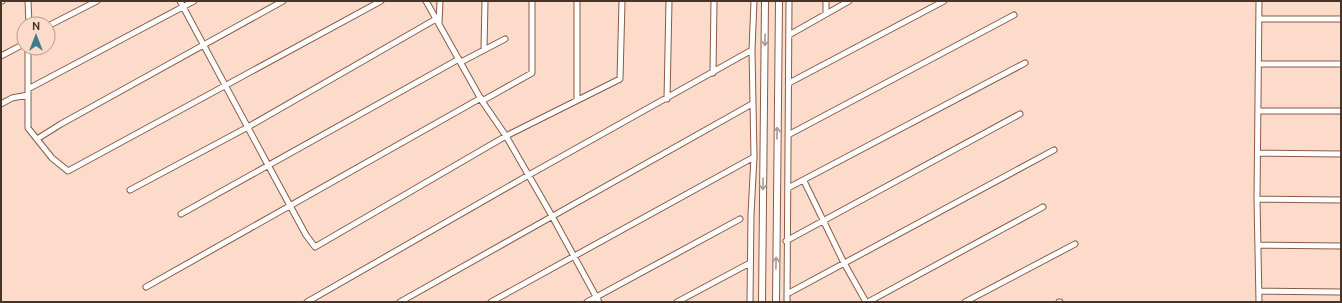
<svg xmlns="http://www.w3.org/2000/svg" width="1342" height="303" viewBox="0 0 1342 303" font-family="Ubuntu,sans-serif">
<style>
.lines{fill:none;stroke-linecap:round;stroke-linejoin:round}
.minor-casing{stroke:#8a5b44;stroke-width:7}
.tertiary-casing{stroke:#8a5b44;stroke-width:8}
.minor{stroke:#fff;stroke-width:5}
.tertiary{stroke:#fff;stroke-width:6}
.oneway{stroke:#a49994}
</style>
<rect width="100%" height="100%" fill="#fcdbcb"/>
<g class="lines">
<g class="minor-casing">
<path id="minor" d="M1 1H2
M28 1 29 24
M180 1 268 165 306 235 315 247 506 136 620 79 622 1
M426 1 482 101 506 136 552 216 599 302
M826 13V1
M1259 19H1341
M439 24 440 1
M48 26 97 1
M789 35 849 1
M28 48V128L52 158 68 171 381 1
M484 49 485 1
M1 56 24 44
M461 62 505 39
M1260 64H1341
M713 73 714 1
M789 83 944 1
M28 89 194 1
M667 99 669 1
M577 100V1
M482 101 532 73V1
M1 104 12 98 28 95
M1259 111H1341
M788 135 1014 15
M37 139 61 124 283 1
M1258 153 1341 154
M804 181 844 263 866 302
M788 188 1025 63
M130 190 248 127 436 19
M1257 199 1341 200
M181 214 459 59
M786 241 1020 114
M1258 245 1341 246
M146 287 481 98
M1259 291 1341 292
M787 294 1054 150
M307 302 527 176 752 50
M400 302 752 104
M491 302 754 157
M587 302 740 219
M677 302 750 263
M750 302 751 214 754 157 752 50 754 1
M787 302 789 1
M868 302 1043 207
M965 302 1075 244
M1059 302H1060
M1259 302 1257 199 1259 1"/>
</g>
<g class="tertiary-casing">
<path id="tertiary" d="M762 302 765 1
M776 302 779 1"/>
</g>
<use href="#minor" class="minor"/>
<use href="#tertiary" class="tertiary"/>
</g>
<defs><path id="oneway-shaft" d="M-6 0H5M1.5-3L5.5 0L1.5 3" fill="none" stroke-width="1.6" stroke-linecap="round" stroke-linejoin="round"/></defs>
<g class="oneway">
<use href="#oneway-shaft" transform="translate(765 40) rotate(91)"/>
<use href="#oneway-shaft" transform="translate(777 133) rotate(-89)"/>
<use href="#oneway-shaft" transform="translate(763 184) rotate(91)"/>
<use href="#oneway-shaft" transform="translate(776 263) rotate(-89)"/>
</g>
<rect width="1342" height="303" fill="none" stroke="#483329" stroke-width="4"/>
<g transform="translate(36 36)"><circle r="19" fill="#fcdbcb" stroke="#b4988a"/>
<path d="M0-3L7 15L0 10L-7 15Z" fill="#3f7a92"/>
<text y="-6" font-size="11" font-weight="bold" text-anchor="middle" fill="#483329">N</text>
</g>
</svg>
